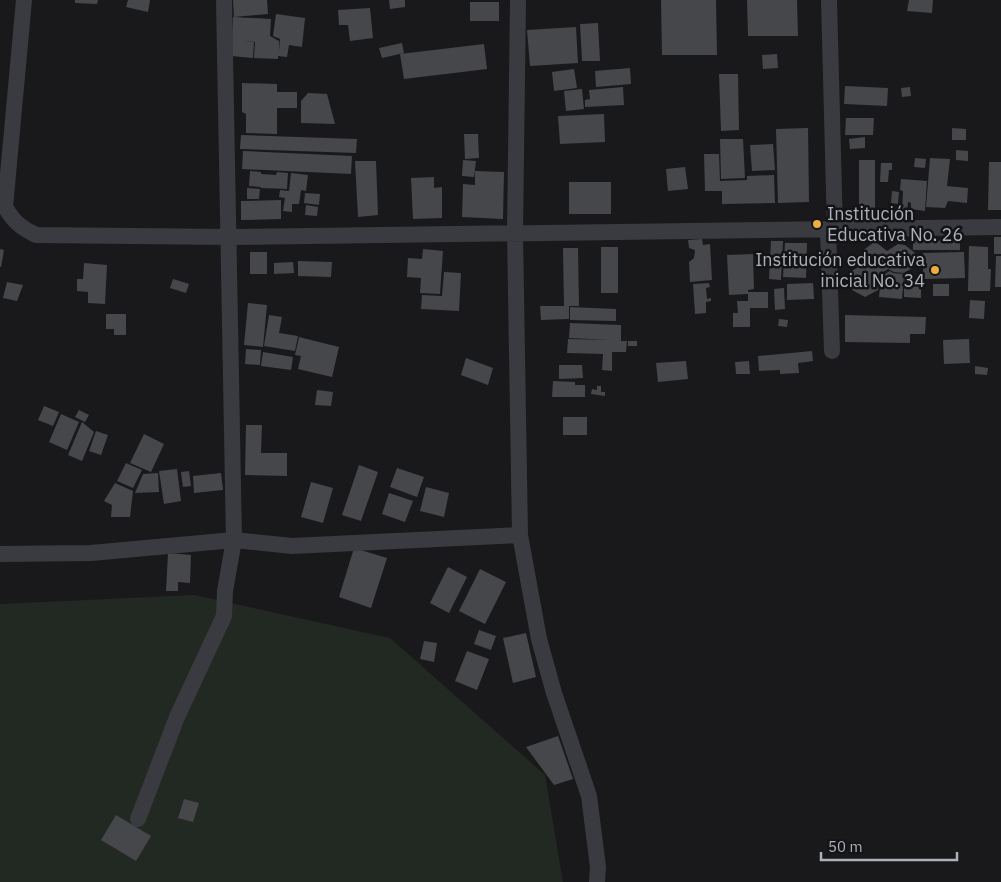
<svg xmlns="http://www.w3.org/2000/svg" width="1001" height="882" viewBox="0 0 1001 882" font-family="'IBM Plex Sans',sans-serif">
<style>
.green{fill:#212922}
.building{fill:#46474b}
.lines{fill:none;stroke-linecap:round;stroke-linejoin:round}
.street{stroke:#3a3b40;stroke-width:16}
.poi-dot{fill:#edae40;stroke:#141416;stroke-width:2}
.labels{text-anchor:middle;stroke-width:5;stroke-linejoin:round;paint-order:stroke}
.poi-label{font-size:18px;fill:#acb1ba;stroke:#141416;text-anchor:start}
</style>
<rect width="100%" height="100%" fill="#19191b"/>
<path class="green" d="M194 595 390 638 545 775 563 882H0V604Z"/>
<path class="building" d="M75 0H98L97 4 75 3Z
M128 0H150L148 12 126 7Z
M233 0H267L268 14 234 17Z
M389 0H405V7L390 9Z
M661 0H716L717 55H662Z
M747 0H797L798 36H748Z
M909 0H933L932 13 907 11Z
M470 2H499V21H470Z
M370 8 373 38 350 41 348 25H339L338 10Z
M276 14 305 18 302 47 289 45 287 57 278 56V59L254 58 255 42 245 41 254 42 253 58 231 56 233 17 271 19 270 36 279 41V51L280 39 273 36Z
M598 23 600 61H582L580 24Z
M576 27 578 63 530 66 527 30Z
M402 43 404 53 382 58 379 48Z
M484 44 487 69 404 79 400 54Z
M777 54 778 68 763 69 762 55Z
M630 68 631 84 596 87 595 71Z
M574 69 577 88 554 91 552 72Z
M719 74H738L739 130 721 131Z
M242 83 277 84V92H297V108H277V134L246 133V114L242 112Z
M845 86 888 88 887 106 844 104Z
M623 87 624 105 585 107V100L590 99 589 90Z
M910 87 911 96 902 97 901 88Z
M582 89 584 109 566 111 564 91Z
M308 93 327 94 335 124 301 123V101Z
M604 114 605 142 560 144 558 116Z
M846 118H874L873 135H845Z
M808 128 809 202 778 203 776 129Z
M952 128 966 129V140H952Z
M464 134H478L479 158 465 159Z
M241 135 357 139 356 153 240 149Z
M865 137V148L850 149 849 139Z
M720 139H743L745 178 721 179Z
M773 144 775 170 752 171 750 145Z
M956 150 968 151V161L956 160Z
M243 151 352 156 351 174 242 169Z
M704 154H719L720 181 747 180V176L774 175 775 203 722 204V191H705Z
M915 158 926 159 925 168 914 167Z
M930 158 950 159 947 186 968 188 967 203 948 201 945 208 926 207Z
M463 160 476 161 474 177 462 176Z
M859 160H875V214L859 213Z
M355 161H376L378 215 358 217Z
M989 162H1001V210H988Z
M881 163H892V170H889L888 182H880Z
M685 167 688 189 668 191 666 169Z
M250 171 261 172V174L276 175 277 172 288 173 287 189 261 188V187L249 186Z
M475 171 504 172 503 219 462 217 463 184 475 185Z
M291 173 308 175 306 191 301 190 299 204H292V212L283 211 285 198 279 197 280 190 289 191Z
M434 177V188L442 187V218L413 219 411 178Z
M901 179 927 181 925 211 911 209V203L908 202 907 212H902L903 191 900 190Z
M569 182H611V214H569Z
M247 188 260 189 259 199H247Z
M892 191 899 192 898 204 891 203Z
M305 193 320 194 319 205 304 203Z
M281 200V219L241 220V201Z
M306 205 318 207 317 216 305 215Z
M994 237H1001V254H994Z
M702 239 703 245 710 244 712 280 690 282 689 262 694 258 695 250 689 248 688 240Z
M913 240 960 241V250H913Z
M771 241H783L781 280 769 279Z
M785 243H807L806 278 783 277Z
M873 243H877L887 251 898 244 905 245 915 253 914 267 904 273 894 272 888 269 880 274 878 290 865 297 852 290 849 278 850 272 862 265V251Z
M969 246 988 247V269H991L990 291H968Z
M601 247H618V293H601Z
M563 248H578L579 306H569V319L541 320 540 306H564Z
M0 249 4 250 1 267H0Z
M423 249 443 251 440 294 420 293 421 278 407 277 408 258 422 259Z
M250 252H267V274H250Z
M964 252 965 278 923 279V253Z
M753 254 754 289 748 290V292H768V308H750V327H733V313H738L737 301H748V294L729 295 727 255Z
M996 256H1001V287H995Z
M298 261 332 262 331 277 298 276Z
M293 262 294 273 274 274V263Z
M84 263 107 265 105 304 88 303V292L77 291V279H83Z
M890 271 893 273 904 274 902 299 879 297 881 276Z
M444 272 461 273 459 311 421 309 422 295 442 296Z
M904 278 921 279V298L904 297Z
M173 279 189 284 186 293 170 288Z
M7 282 23 285 17 301 3 298Z
M709 283 710 287 706 288 707 299 711 298V301L706 302V313L695 314 693 284Z
M813 283 814 299 787 300V284Z
M933 284H949V296H933Z
M784 288 785 309 775 310 774 289Z
M970 300 985 301 984 319 969 318Z
M248 303 267 305 263 347 244 345Z
M570 307 616 309V321L570 320Z
M106 314H126V335H114V329H106Z
M269 315 282 317 279 333 298 336 295 351 264 346Z
M845 315 926 317 925 334H910V343L845 342Z
M779 319 788 320 787 327 778 326Z
M570 323 621 325V341H627L626 352H612V371L602 370 603 354 567 353 568 339 610 340 569 338Z
M299 337 339 347 332 377 298 369 301 356 295 355Z
M969 339 970 363 944 364 943 340Z
M628 341H637V346H628Z
M246 349 261 350 260 365 245 364Z
M812 351 813 361 798 363 799 373 780 374V370L759 371 758 356Z
M263 352 293 357 291 370 261 366Z
M466 358 493 368 488 385 461 375Z
M686 361 688 379 658 382 656 363Z
M749 361 750 374H736L735 362Z
M559 365H582L583 378 559 379Z
M975 366 988 368 987 375 975 374Z
M553 381 575 382V385H585V397H552Z
M597 386H601V392H605V396L591 394 592 389 597 390Z
M317 390 333 392 331 406 315 405Z
M44 406 59 412 53 426 38 420Z
M79 410 89 415 85 422 75 417Z
M61 414 79 422 67 450 49 442Z
M563 417H587V435H563Z
M82 422 94 432 82 461 68 455Z
M246 425H262L261 453H287V476L245 475Z
M96 431 108 435 101 455 89 451Z
M144 434 164 444 151 472 130 463Z
M126 463 142 470 133 488 117 481Z
M359 465 378 472 361 521 342 515Z
M397 468 424 477 417 497 390 487Z
M177 469 181 501 164 504 159 471Z
M189 471 191 486 183 487 181 472Z
M158 473 159 492 135 493 143 474Z
M221 473 223 490 194 493 193 476Z
M311 482 333 488 323 523 301 517Z
M115 483 133 491 130 517H111L112 505 104 501Z
M426 487 449 493 444 517 420 511Z
M389 493 413 501 405 522 382 514Z
M354 548 387 558 371 608 339 597Z
M168 553 191 555 190 583 178 582V591H166Z
M448 567 467 577 449 613 430 603Z
M480 569 506 582 485 624 459 611Z
M479 630 496 636 491 650 474 644Z
M526 633 536 677 513 683 503 638Z
M424 641 437 643 434 662 420 659Z
M467 651 489 659 477 690 455 681Z
M558 736 573 779 554 785 526 747Z
M184 799 199 803 193 822 178 818Z
M116 815 151 836 136 861 101 840Z"/>
<g class="lines">
<path class="street" d="M24 0 5 207C14 222 20 227 36 235L229 237 1001 227
M518 0 515 233 520 535 539 639 554 693 589 796 598 867 597 882
M829 0 835 230
M828 230 832 351
M0 554 91 553 234 540 292 546 520 535
M138 819 177 717 224 616 225 591 234 540 224 0"/>
</g>
<g class="poi-dot">
<circle cx="817" cy="224" r="5"/>
<circle cx="935" cy="270" r="5"/>
</g>
<g class="labels">
<g class="poi-label">
<text x="827" y="220">Institución<tspan x="827" dy="21">Educativa No. 26</tspan></text>
<text x="925" y="266" text-anchor="end">Institución educativa<tspan x="925" dy="21">inicial No. 34</tspan></text>
</g>
</g>
<path d="M821 852v8h136v-8" fill="none" stroke="#acb1ba" stroke-width="2.5"/>
<text x="828" y="852" font-size="15" fill="#acb1ba" stroke="#141416" stroke-width="4" paint-order="stroke">50 m</text>
</svg>
